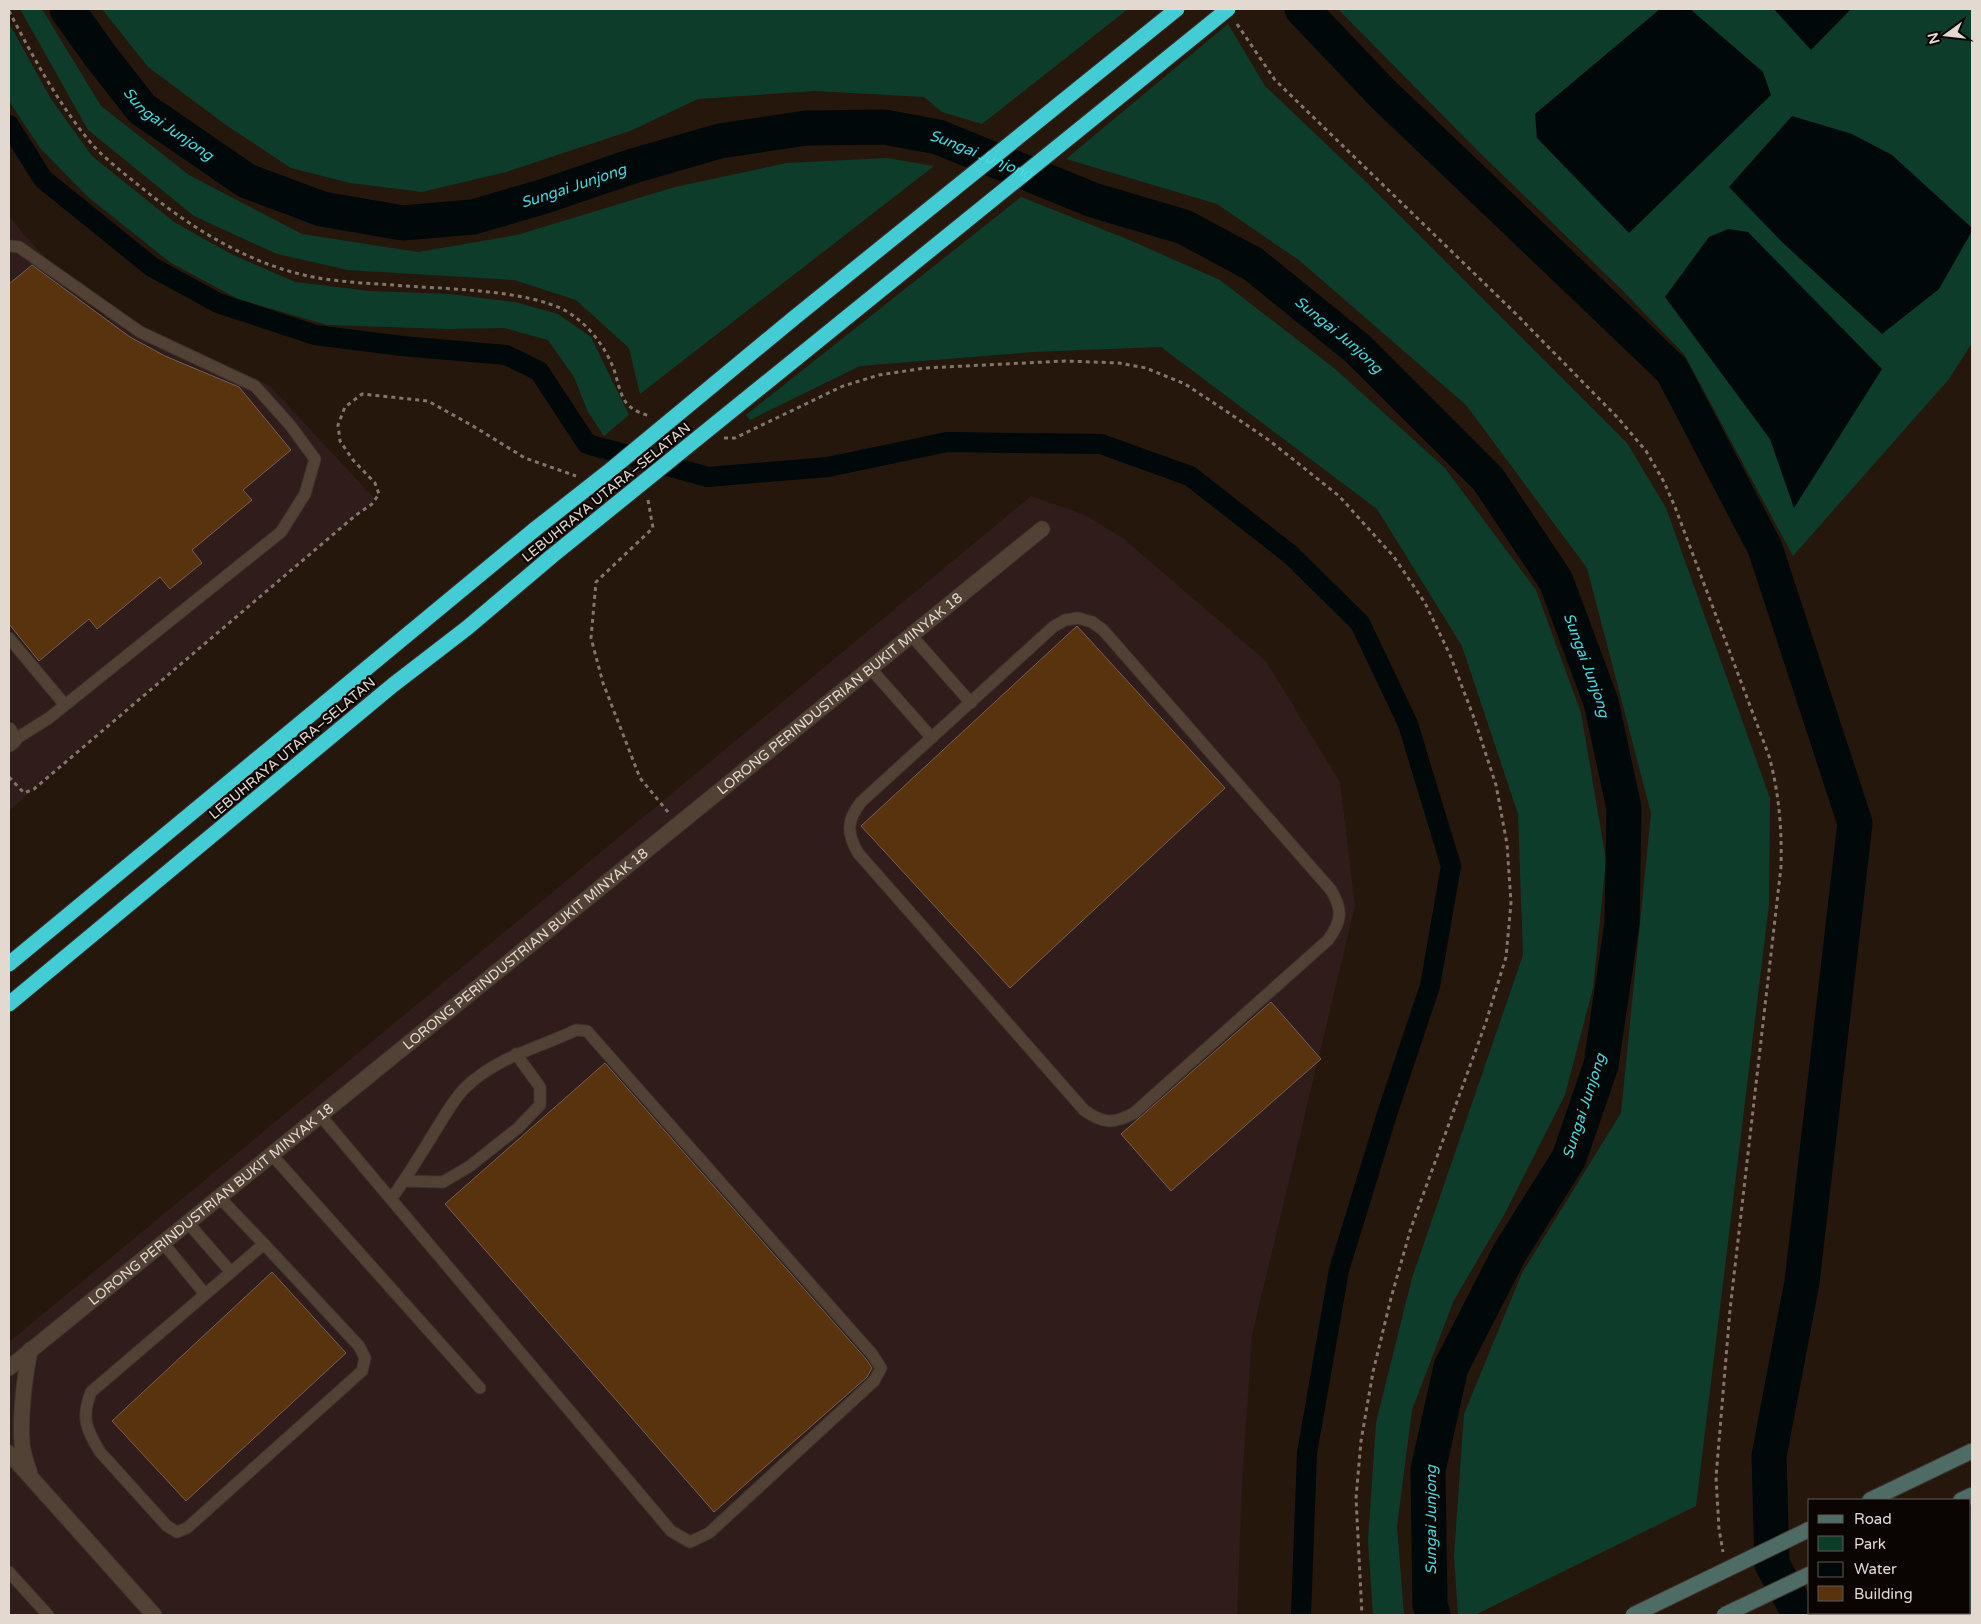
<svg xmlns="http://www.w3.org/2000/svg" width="1981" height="1624" viewBox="0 0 1981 1624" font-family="'Varela Round',sans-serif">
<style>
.industrial{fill:#2f1c1b}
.green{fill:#0e3c2a}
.water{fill:#000809}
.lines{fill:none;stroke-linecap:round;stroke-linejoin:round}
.canal{stroke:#000809;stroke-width:20}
.river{stroke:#000809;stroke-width:35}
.building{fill:#58330d;stroke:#736254}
.lane-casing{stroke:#3d332e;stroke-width:13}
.street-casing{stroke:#3d332e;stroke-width:17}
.secondary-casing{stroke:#3d332e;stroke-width:17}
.highway-casing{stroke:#3d332e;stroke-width:17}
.path{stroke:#81756c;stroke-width:3;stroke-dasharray:4 4;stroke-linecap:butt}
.lane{stroke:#524235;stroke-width:11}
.street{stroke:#524235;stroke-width:15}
.secondary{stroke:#4e6b65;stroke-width:15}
.highway{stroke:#43ccd4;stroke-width:15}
.secondary-bridge-casing{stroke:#3d332e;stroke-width:17;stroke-linecap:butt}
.highway-bridge-casing{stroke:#3d332e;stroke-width:17;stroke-linecap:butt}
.secondary-bridge{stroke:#4e6b65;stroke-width:15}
.highway-bridge{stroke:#43ccd4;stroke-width:15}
.labels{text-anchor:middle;stroke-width:4.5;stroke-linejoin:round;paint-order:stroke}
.street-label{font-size:14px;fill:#e3d9d1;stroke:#0a0502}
.water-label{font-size:15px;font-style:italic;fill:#48dbe0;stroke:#0a0502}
</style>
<rect width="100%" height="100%" fill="#25170c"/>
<path class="industrial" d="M9 216 28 239 97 312 269 385 375 499 73 754 9 811Z
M1031 496 1085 515 1124 539 1266 661 1340 782 1355 906 1252 1335 1242 1485 1237 1615H9V1342Z"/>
<path class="green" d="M20 9H42L101 106 189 175 302 234 418 252 517 235 675 187 787 163 887 158 934 166 640 394 629 348 576 300 514 280 348 270 277 254 194 216 88 130Z
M102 9H1128L982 124 942 112 924 97 815 91 698 99 630 131 506 172 422 192 350 183 291 168 226 125 148 67Z
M1338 9H1972V343L1949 379 1793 556 1684 354 1624 292 1479 152Z
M9 23 51 99 92 156 174 222 231 254 295 282 370 291 450 294 515 302 558 314 591 337 629 415 604 436 588 412 574 377 548 340 504 328 448 329 327 325 238 299 171 263 88 197 40 148 9 101Z
M1228 24 1265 86 1364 180 1627 443 1666 508 1770 798 1769 904 1696 1506 1475 1615H1458L1454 1556 1464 1414 1522 1273 1621 1113 1651 813 1587 568 1466 405 1300 261 1217 204 1066 159Z
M1021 197 1127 239 1220 280 1334 368 1445 468 1536 590 1581 713 1606 860 1593 988 1565 1095 1504 1215 1454 1300 1412 1410 1397 1526 1404 1615H1373L1368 1540 1376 1423 1412 1278 1523 955 1518 814 1462 646 1377 509 1161 347 1033 352 860 366 750 420 746 415Z
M1972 1518V1615H1842L1840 1613H1970V1520Z"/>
<path class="water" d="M1660 9H1690L1763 72 1771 95 1629 233 1537 138 1535 114Z
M1774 9H1851L1811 50Z
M1792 116 1852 134 1892 155 1972 228V231L1939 289 1882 334 1782 242 1729 187Z
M1728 229 1748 232 1882 369 1794 508 1770 439 1665 297 1709 237Z"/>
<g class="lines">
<path class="canal" d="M9 125 43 179 152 267 218 303 315 335 402 346 506 355 539 371 587 444 708 477 828 467 947 442 1101 444 1190 476 1291 555 1360 623 1408 724 1451 866 1430 986 1387 1114 1339 1270 1307 1453 1301 1615"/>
<g class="river">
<path id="s1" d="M67 9 99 54 142 109 247 181 322 209 403 223 473 217 545 196 633 166 720 141 806 128 884 127 938 137 1093 200 1184 227 1253 264 1358 349 1488 479 1556 581 1601 702 1624 808 1622 923 1601 1065 1569 1158 1510 1252 1451 1367 1428 1470 1430 1605 1433 1615"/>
<path d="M1302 9 1383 94 1672 370 1765 548 1855 823 1802 1282 1769 1456 1772 1564 1800 1615"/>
</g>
</g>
<path class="building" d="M32 265 130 337 165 356 239 387 291 450 243 490 252 500 192 550 202 563 170 589 160 577 97 629 89 619 39 661 9 624V284Z
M1077 626 1225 788 1010 988 861 826Z
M1271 1002 1321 1059 1171 1191 1121 1134Z
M605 1063 866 1359 872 1368 867 1377 714 1512 445 1204Z
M272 1272 346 1353 186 1501 112 1421Z"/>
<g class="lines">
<g class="lane-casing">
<path id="lane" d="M9 246 19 247 140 332 255 386 290 425 315 459 305 494 281 532 49 718 14 740
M1078 618 1092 622 1103 630 1331 890C1343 910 1342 921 1328 940L1134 1113C1114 1124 1103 1124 1084 1110L858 853C846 832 847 820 861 802L1053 627 1065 620Z
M911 635 971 703
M9 638 65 705
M870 668 932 738
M320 1115 671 1531 690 1542 709 1533 874 1381 881 1368 872 1354 587 1031 576 1030C539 1048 496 1057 465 1088 454 1099 445 1115 437 1128 422 1152 408 1176 391 1199
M272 1155 480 1388
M404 1181 443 1182 470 1166 518 1128 540 1105V1087L516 1054
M219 1197 264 1244
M188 1223 231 1272
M163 1243 205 1294
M264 1244 359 1346 365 1358 362 1371 187 1528 177 1532 167 1526 100 1452C86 1429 81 1418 91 1392Z
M9 1572 48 1615"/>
</g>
<g class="street-casing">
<g id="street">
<path d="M9 730 14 740 9 744"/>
<path id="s2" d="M9 1368 1042 529"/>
<path d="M9 1453 154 1615"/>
<path d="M30 1474C27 1465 23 1454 22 1444 20 1412 24 1381 30 1350"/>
</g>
</g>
<g class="secondary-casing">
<path id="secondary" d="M1870 1500 1972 1451
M1961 1500 1972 1495"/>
</g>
<g class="highway-casing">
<path id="highway" d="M9 964 534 530
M9 1004 393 685 467 628 552 556"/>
</g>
<path class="path" d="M9 11C32 55 59 105 91 143 104 158 121 171 137 184 187 225 244 262 308 276 336 282 365 283 393 285 440 289 526 289 566 311 587 323 604 345 613 367 617 377 619 392 625 401 631 410 641 413 649 416
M1237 24 1275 80 1514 312 1618 418 1646 451 1664 482 1675 507 1769 756C1779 793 1782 828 1781 867L1730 1310 1716 1477 1719 1529 1723 1552
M724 438H735L843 386 879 375 925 368 1065 361 1119 363 1146 368 1185 384 1229 413 1270 441 1339 496 1394 557 1425 603 1450 655 1474 718 1496 785 1507 844 1511 903 1506 957 1486 1022 1411 1228 1391 1298 1373 1372 1361 1441 1356 1498 1362 1615
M648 500 653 528 596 582 591 638 603 683 640 778 668 812
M9 777 24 793 34 789 356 515 372 504 379 494 375 483 353 460 340 441 338 425 345 407 362 394 428 401 473 426 525 458 576 476"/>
<use href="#lane" class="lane"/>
<use href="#street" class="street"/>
<use href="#secondary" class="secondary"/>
<use href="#highway" class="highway"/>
<g class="secondary-bridge-casing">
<path id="secondary-bridge" d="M1633 1615 1810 1529
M1724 1615 1810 1574"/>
</g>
<g class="highway-bridge-casing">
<path id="highway-bridge" d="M534 530 608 472 794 318 1177 9
M552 556 1228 9"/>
</g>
<use href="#secondary-bridge" class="secondary-bridge"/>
<use href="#highway-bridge" class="highway-bridge"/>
</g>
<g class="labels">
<g class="street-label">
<text transform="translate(606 492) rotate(-39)" y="5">LEBUHRAYA UTARA–SELATAN</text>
<text dy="5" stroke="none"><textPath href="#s2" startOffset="1070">LORONG PERINDUSTRIAN BUKIT MINYAK 18</textPath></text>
<text transform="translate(292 748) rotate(-40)" y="5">LEBUHRAYA UTARA–SELATAN</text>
<text dy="5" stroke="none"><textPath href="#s2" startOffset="665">LORONG PERINDUSTRIAN BUKIT MINYAK 18</textPath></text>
<text dy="5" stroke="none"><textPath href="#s2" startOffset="260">LORONG PERINDUSTRIAN BUKIT MINYAK 18</textPath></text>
</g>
<g class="water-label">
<text dy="5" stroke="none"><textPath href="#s1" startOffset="155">Sungai Junjong</textPath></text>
<text dy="5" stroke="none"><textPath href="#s1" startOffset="1010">Sungai Junjong</textPath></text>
<text dy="5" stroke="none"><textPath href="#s1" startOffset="590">Sungai Junjong</textPath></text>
<text dy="5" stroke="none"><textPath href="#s1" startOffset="1415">Sungai Junjong</textPath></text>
<text dy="5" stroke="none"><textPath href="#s1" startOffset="1835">Sungai Junjong</textPath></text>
<text transform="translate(1584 1106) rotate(-72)" y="5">Sungai Junjong</text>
<text transform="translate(1431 1520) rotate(-90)" y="5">Sungai Junjong</text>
</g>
</g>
<rect width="1981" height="1624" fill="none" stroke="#e3d9d1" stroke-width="20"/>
<rect x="1808" y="1499" width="162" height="115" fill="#0a0502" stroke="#615a55"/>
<rect x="1818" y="1515" width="25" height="8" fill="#4e6b65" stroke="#615a55"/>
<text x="1854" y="1524" font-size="15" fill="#e3d9d1">Road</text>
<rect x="1818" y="1536" width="25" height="15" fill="#0e3c2a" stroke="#615a55"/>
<text x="1854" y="1549" font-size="15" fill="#e3d9d1">Park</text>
<rect x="1818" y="1562" width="25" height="15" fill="#000809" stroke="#615a55"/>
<text x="1854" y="1574" font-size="15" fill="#e3d9d1">Water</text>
<rect x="1818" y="1586" width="25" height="15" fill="#58330d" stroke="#615a55"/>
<text x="1854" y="1599" font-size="15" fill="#e3d9d1">Building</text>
<g transform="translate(1946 35) rotate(255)" stroke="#0a0502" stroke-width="4" paint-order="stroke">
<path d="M0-4L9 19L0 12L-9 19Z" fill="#e3d9d1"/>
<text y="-8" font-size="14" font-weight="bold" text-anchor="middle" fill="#e3d9d1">N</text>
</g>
</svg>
